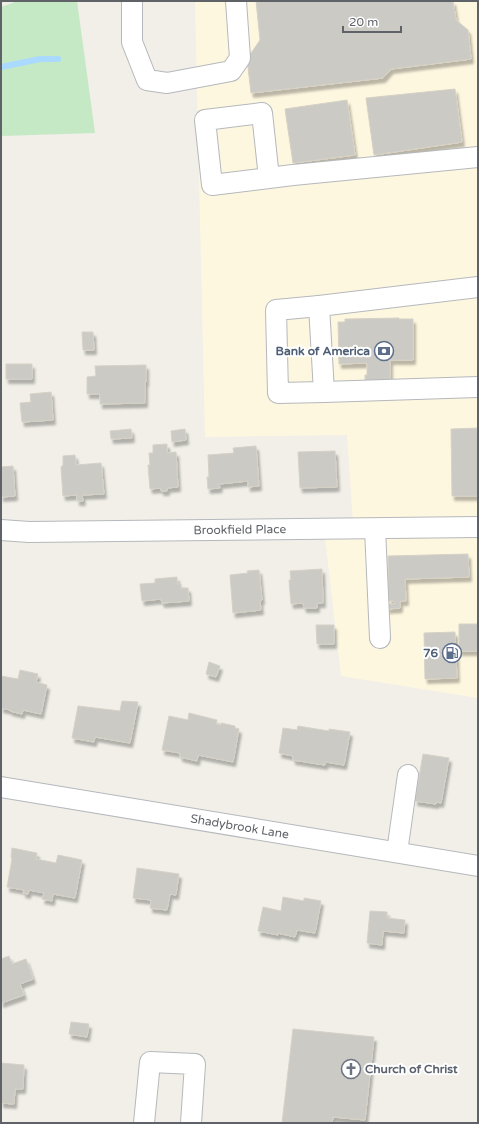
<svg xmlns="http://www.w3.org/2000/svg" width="479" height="1124" viewBox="0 0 479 1124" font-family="'Varela Round',sans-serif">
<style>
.commercial{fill:#fef7e0}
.green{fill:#c5e8c5}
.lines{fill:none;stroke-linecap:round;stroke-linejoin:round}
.stream{stroke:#aadaff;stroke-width:6}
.building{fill:#cccac5;stroke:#d6d1c6;filter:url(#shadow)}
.minor-casing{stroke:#b5b8bc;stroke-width:22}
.minor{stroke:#fff;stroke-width:20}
.labels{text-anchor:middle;stroke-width:4;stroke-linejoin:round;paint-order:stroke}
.service-label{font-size:12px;font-weight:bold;fill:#4e5e75;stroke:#fff;text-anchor:end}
.street-label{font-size:12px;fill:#5f6368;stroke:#fff}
.worship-label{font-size:12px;font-weight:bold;fill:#5b616d;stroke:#fff;text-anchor:start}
</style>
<defs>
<filter id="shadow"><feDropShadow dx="2.5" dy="4.5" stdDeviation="1" flood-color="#0004"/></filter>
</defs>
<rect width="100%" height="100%" fill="#f1efe8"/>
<path class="commercial" d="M195 1H478V698L341 676 325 537H354L347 435 205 437Z"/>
<path class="green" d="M18 1H77L95 133 1 136V7Z"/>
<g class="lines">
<path class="stream" d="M1 67 40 59H58"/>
</g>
<path class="building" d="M256 1H453L456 20 468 30 471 59 391 69 383 78 251 93 247 59 260 40Z
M455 89 462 142 374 155 366 98Z
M347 100 355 155 293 163 285 109Z
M399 318V319H413V360H390V384H365V375H367V363L339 364 338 322H345V319Z
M82 332H93L94 350H83Z
M6 364H32V379H6Z
M146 365V382H145V403L100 404V394H87V377L96 376 95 366Z
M51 392 53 420 22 422 20 403 31 402 30 394Z
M478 428V496H452L451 429Z
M131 429 132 438 111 439 110 431Z
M185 429 186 440 172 442 171 431Z
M167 444V453L176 452 178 487 167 488V491H161V488L150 489 148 465H150L149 453H153V445Z
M256 446 259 486 248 487V481L219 484 220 488 208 489 207 477H209L208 455 234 453 233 448Z
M335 451 337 487 300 488 298 452Z
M75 455 76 465 101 463 104 494 82 495 83 501H77V495L63 496 61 467 63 465V456Z
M13 466 15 496 1 497V467Z
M468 554 469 577 405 579 406 601H400V608L387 609V604H395L394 601H389L388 556Z
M322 569 323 603H317V608H304L303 603 291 604 289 580H291L290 571Z
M259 570 262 600H260L261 610 233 613 230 575 248 573 247 571Z
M177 577V584H181V588H188L189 601 162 603 161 599 142 601 140 584 155 583V579Z
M459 624H478V651H459Z
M316 625H334V644H317Z
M455 632 457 678 425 679 424 633Z
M209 662 220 666 216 677 206 674Z
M20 670 38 674 36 682 47 685 41 714 23 710 22 714 10 711V710L1 708V676L18 679Z
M122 701 138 702 130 743 95 737 94 742 72 738 78 706 120 711Z
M189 713 217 720 216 724 221 725V723L235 726V728L239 729 233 762 198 755 197 761 180 757V753L162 750 169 716 188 720Z
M298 726 329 731V729L350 732 344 765 326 762 325 765 293 760V756L279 753 283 728 297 730Z
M423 754 449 758 441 803 437 802 436 804 415 801Z
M12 848 37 853 36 859 56 863 58 855 82 860 75 898 53 894 52 901 42 899 44 893 29 890 28 894 23 893 24 890 7 887 12 859 11 857Z
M137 868 179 874 176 895 170 894 167 910 150 908 151 900 133 898Z
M283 897 304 901V898L321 901 315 933 297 930 295 937 278 933V935L258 931 263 907 281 911Z
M370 911 387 912V918L405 920 404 933 383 931 382 945 367 943Z
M9 956 12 964 26 959 33 979 20 984 24 995 1 1003V959Z
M71 1022 89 1024 87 1037 69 1034Z
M293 1029 374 1037 365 1120 333 1117 332 1123H282Z
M1 1063 24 1065 23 1089H15L14 1104 1 1103Z"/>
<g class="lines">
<g class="minor-casing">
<g id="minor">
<path d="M132 1V42L147 80 167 83 231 71 240 58 236 1"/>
<path d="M269 178 262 113 205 120 212 185 293 175 478 157"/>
<path d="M478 287 319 306 324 392 478 387"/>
<path d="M319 306 276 310 278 393 324 392"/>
<path d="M375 529 380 638"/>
<path id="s1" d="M1 530 29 532 478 527"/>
<path id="s2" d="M1 787 478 866"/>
<path d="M397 852 408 775"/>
<path d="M144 1123 150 1062 195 1064 191 1123"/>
</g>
</g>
<use href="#minor" class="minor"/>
</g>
<defs>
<g id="bank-ring" transform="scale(1)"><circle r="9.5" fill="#fff" stroke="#5c6f8a" stroke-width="1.5"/><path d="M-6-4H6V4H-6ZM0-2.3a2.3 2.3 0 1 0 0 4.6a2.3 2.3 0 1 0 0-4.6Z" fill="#5c6f8a"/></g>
<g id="fuel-ring" transform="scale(1)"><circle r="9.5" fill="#fff" stroke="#5c6f8a" stroke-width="1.5"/><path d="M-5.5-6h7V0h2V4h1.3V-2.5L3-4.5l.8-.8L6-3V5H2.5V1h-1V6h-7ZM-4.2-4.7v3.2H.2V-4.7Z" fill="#5c6f8a"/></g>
<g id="church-ring" transform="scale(1)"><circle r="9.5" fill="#fff" stroke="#6b7280" stroke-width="1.5"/><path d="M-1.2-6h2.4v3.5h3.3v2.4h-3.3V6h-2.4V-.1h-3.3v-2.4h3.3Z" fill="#6b7280"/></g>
</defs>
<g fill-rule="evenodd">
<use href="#bank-ring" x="384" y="351"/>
<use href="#fuel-ring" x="452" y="653"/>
<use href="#church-ring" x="351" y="1069"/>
</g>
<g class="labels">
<g class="service-label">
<text x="370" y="355">Bank of America</text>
<text x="438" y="657">76</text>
</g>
<g class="street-label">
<text dy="4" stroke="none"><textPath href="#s1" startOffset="239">Brookfield Place</textPath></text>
<text dy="4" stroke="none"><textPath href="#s2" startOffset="242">Shadybrook Lane</textPath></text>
</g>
<g class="worship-label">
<text x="365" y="1073">Church of Christ</text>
</g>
</g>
<rect width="479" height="1124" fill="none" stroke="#5f6368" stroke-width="4"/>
<path d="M343 26v6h58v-6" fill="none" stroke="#5f6368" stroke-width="2"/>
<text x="349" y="26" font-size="12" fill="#5f6368" stroke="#ffffff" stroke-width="3" paint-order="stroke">20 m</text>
</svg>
